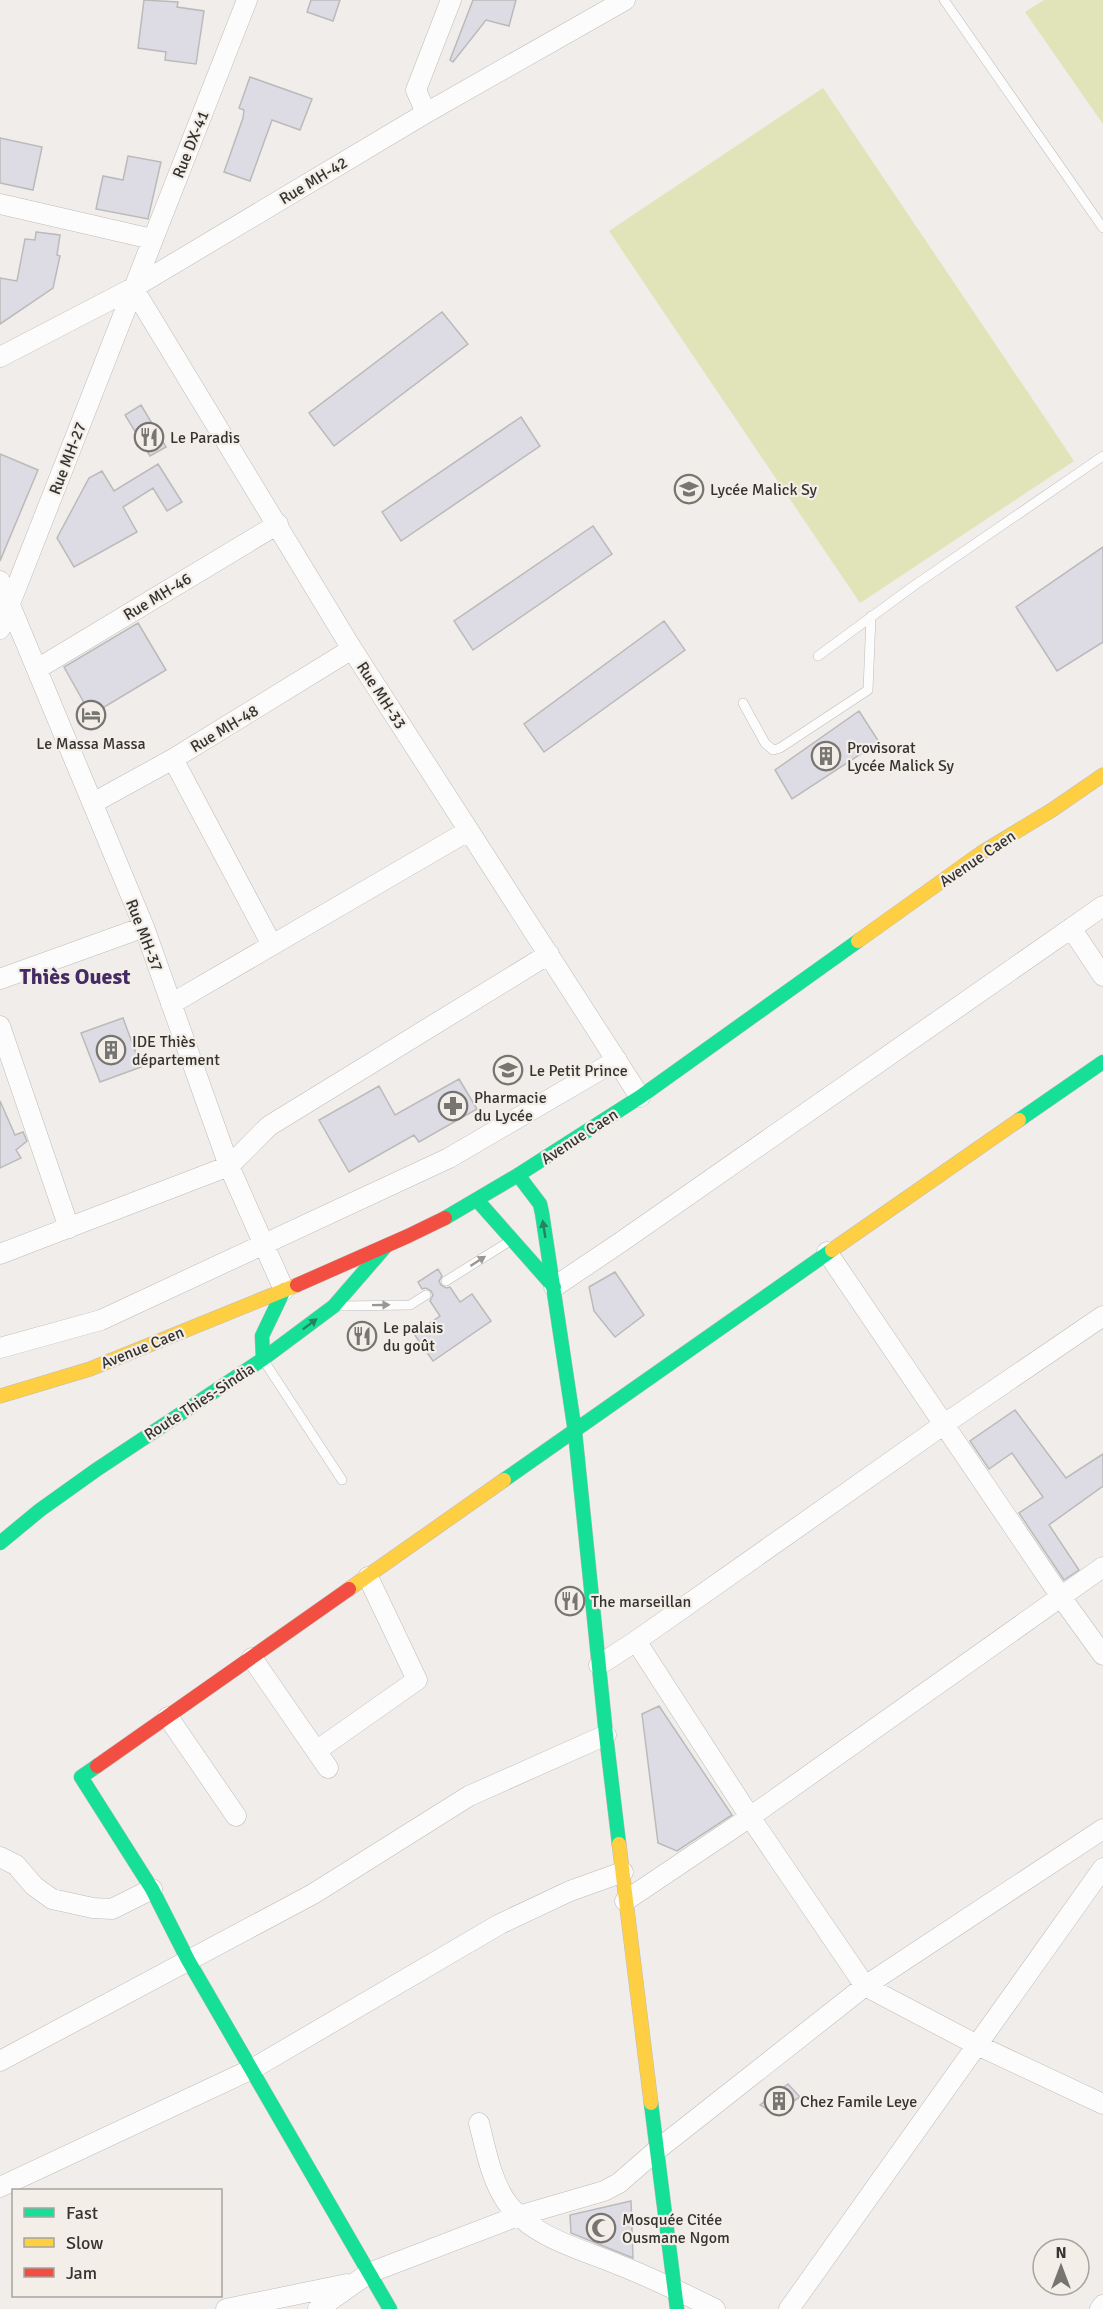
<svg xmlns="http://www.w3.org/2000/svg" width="1103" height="2309" viewBox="0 0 1103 2309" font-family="Signika,sans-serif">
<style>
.green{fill:#e1e3b8}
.building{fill:#dddce4;stroke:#bbbaba;stroke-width:1.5}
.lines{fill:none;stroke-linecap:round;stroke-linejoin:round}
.lane-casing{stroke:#bdbcb9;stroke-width:10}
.street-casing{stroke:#bdbcb9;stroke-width:21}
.fast-casing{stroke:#bdbcb9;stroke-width:15}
.slow-casing{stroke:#bdbcb9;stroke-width:15}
.jam-casing{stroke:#bdbcb9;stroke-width:15}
.lane{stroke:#fdfcfc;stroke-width:9}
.street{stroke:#fdfcfc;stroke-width:20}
.fast{stroke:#16e098;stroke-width:14}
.slow{stroke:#ffcf43;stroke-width:14}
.jam{stroke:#f24e42;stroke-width:14}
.oneway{fill:#288160}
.oneway2{fill:#9a9897}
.labels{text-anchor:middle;stroke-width:4.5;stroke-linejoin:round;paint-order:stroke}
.street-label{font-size:16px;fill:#363432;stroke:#f3eee7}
.poi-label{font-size:16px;fill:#363432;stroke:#f3eee7;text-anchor:start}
.district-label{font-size:22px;font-weight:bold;fill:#452b65;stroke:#f3eee7}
</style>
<rect width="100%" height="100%" fill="#f0edea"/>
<path class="green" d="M1044 0H1103V124L1025 12Z
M823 88 1074 461 860 603 609 231Z"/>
<path class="building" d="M144 0 178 2 177 7 204 11 196 64 165 60 166 52 138 48Z
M311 0H340L333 21 307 12Z
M473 0H516L509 26 486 20 453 62 450 60Z
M250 77 312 99 300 130 272 120 250 181 224 172 243 118 244 110 239 108Z
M0 138 42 147 33 190 0 183Z
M128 156 161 162 148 219 96 209 103 176 123 180Z
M36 232 60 235 57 255 60 256 53 288 0 324V278L17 281 25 239 35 240Z
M442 312 468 344 334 446 309 413Z
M141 405 166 447 150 456 125 415Z
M521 417 540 446 401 541 382 512Z
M0 454 38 470 0 561Z
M158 464 182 502 167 511 153 488 123 507 137 532 74 567 57 538 89 478 102 471 114 491Z
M593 526 612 554 473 650 454 621Z
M1103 547V642L1057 671 1016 607Z
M664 621 685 650 544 752 524 724Z
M138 623 166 670 91 715 64 667Z
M859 711 879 742 792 799 775 770Z
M123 1018 141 1067 100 1082 81 1033Z
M459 1079 477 1109 419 1142 414 1135 349 1172 319 1120 379 1086 395 1115Z
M0 1101 15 1135 23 1132 27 1141 16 1150 21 1158 0 1168Z
M438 1269 442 1276 439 1281 441 1285 446 1288 450 1287 460 1302 472 1294 491 1321 433 1361 414 1334 440 1316 430 1301 433 1295 431 1291 426 1288 422 1289 418 1282Z
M615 1272 644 1315 615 1337 594 1311 589 1287Z
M1015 1410 1066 1478 1103 1454V1486L1049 1525 1079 1570 1064 1580 1019 1513 1043 1497 1012 1453 989 1469 970 1441Z
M659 1706 732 1815 677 1851 658 1843 642 1714Z
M788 2084 800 2097 775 2113 760 2105Z
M631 2201 633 2258 571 2233 570 2215Z"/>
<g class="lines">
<g class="lane-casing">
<path id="lane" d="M944 0 1103 228
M818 656 912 587 1103 456
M743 703 765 743 773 750 780 748 868 690 871 616
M446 1281 510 1241
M343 1306 410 1305 426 1295
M266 1364 342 1480"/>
</g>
<g class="street-casing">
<path id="street" d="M426 113 416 90 451 0
M0 204 152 239
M133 288 352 649 640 1097
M0 357 133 288 426 113 625 0
M0 581 144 927 229 1166 284 1290
M0 629 247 0
M37 669 278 524
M173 759 272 945
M93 803 173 759 352 649
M1071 928 1103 976
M0 979 144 927
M171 1004 468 831
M0 1026 69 1228
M827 1252 1061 1597 1103 1655
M0 1254 229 1166 269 1126 549 954
M554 1287 621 1242 1103 906
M0 1348 101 1320 449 1158 617 1060
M636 1641 750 1817 865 1986 977 2045 1103 2104
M252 1658 328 1768
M599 1665 636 1641 943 1425 1103 1316
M168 1717 236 1816
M316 1751 417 1680 368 1577
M0 1857 16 1865 34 1886 52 1899 93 1908 112 1909 152 1889
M625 1901 750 1817 1103 1567
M0 2061 313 1894 469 1796 606 1735
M479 2123C486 2150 491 2181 508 2204 534 2238 581 2249 619 2265 652 2278 683 2293 715 2309
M0 2187 252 2069 500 1924 570 1891 623 1872
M226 2309 347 2284
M318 2309 369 2273 518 2216 604 2191 619 2183 657 2150 865 1986 1103 1829
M789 2309 1103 1868
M1100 2309 1103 2305"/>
</g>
<g class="fast-casing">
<path id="fast" d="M1019 1120 1103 1062
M518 1175 540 1204 542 1213 575 1432 606 1735 619 1844
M477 1200 554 1287
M445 1218 518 1175 640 1097 858 941
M263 1359 262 1336 284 1290
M504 1480 832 1250
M0 1543 40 1510 96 1470 263 1359 334 1306 386 1246
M97 1766 81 1777 152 1889 188 1960 390 2309
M651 2103 677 2309"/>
</g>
<g class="slow-casing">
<path id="slow" d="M858 941 981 853 1052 810 1103 775
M832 1250 1019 1120
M0 1396 90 1369 297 1285
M349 1589 504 1480
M619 1844 651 2103"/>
</g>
<g class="jam-casing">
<path id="jam" d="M297 1285 408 1236 445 1218
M97 1766 349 1589"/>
</g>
<use href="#lane" class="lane"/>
<use href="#street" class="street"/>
<use href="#fast" class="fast"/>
<use href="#slow" class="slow"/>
<use href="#jam" class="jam"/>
</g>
<defs><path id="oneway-solid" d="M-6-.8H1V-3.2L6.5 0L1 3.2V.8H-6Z" transform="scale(1.5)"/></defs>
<g class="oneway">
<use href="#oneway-solid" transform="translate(544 1229) rotate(-99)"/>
<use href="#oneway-solid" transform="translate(310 1324) rotate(-37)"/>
</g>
<g class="oneway2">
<use href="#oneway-solid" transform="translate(478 1261) rotate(-33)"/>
<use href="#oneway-solid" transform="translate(381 1305) rotate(-1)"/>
</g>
<defs>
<g id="restaurant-ring" transform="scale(1.5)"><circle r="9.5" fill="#f3eee7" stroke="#777572" stroke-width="1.5"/><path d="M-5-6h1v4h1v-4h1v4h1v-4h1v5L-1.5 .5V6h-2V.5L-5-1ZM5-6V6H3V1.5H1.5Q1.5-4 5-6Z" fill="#777572"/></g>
<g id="school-ring" transform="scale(1.5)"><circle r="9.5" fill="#f3eee7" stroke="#777572" stroke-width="1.5"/><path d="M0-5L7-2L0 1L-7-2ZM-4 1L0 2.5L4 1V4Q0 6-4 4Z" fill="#777572"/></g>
<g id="hotel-ring" transform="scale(1.5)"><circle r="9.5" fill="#f3eee7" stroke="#777572" stroke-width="1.5"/><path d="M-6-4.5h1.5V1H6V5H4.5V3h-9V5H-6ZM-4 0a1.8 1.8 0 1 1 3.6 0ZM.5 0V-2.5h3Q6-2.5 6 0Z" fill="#777572"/></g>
<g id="building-ring" transform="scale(1.5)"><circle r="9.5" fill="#f3eee7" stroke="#777572" stroke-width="1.5"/><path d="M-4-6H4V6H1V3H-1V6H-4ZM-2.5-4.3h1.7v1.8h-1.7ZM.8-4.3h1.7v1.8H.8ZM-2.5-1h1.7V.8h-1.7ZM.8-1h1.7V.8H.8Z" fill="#777572"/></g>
<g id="pharmacy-ring" transform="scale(1.5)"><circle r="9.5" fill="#f3eee7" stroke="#777572" stroke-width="1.5"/><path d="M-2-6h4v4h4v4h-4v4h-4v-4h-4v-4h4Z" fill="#777572"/></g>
<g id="mosque-ring" transform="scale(1.5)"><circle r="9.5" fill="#f3eee7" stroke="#777572" stroke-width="1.5"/><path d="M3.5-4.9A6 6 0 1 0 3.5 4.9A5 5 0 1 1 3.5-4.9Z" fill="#777572"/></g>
</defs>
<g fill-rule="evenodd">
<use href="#restaurant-ring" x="149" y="437"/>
<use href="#school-ring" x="689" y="489"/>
<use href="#hotel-ring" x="91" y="715"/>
<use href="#building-ring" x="826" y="756"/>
<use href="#building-ring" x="111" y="1050"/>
<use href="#school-ring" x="508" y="1070"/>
<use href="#pharmacy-ring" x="453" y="1106"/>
<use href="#restaurant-ring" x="362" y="1336"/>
<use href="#restaurant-ring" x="570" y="1601"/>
<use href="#building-ring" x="779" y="2101"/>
<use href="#mosque-ring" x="601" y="2228"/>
</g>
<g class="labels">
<g class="street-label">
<text transform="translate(190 144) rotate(-68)" y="6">Rue DX-41</text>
<text transform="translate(313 180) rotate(-31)" y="6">Rue MH-42</text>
<text transform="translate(67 458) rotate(-69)" y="6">Rue MH-27</text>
<text transform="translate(157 596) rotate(-31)" y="6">Rue MH-46</text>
<text transform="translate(382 695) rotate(57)" y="6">Rue MH-33</text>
<text transform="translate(224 728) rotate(-31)" y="6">Rue MH-48</text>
<text transform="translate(977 858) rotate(-34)" y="6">Avenue Caen</text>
<text transform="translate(145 935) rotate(69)" y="6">Rue MH-37</text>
<text transform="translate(579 1136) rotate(-33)" y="6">Avenue Caen</text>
<text transform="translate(142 1347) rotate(-22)" y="6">Avenue Caen</text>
<text transform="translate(199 1401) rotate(-33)" y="6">Route Thies-Sindia</text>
</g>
<g class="poi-label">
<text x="170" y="443">Le Paradis</text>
<text x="710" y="495">Lycée Malick Sy</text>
<text x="91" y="749" text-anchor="middle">Le Massa Massa</text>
<text x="847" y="753">Provisorat<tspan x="847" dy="18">Lycée Malick Sy</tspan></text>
<text x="132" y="1047">IDE Thiès<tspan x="132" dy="18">département</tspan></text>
<text x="529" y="1076">Le Petit Prince</text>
<text x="474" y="1103">Pharmacie<tspan x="474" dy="18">du Lycée</tspan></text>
<text x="383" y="1333">Le palais<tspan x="383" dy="18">du goût</tspan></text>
<text x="591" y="1607">The marseillan</text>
<text x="800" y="2107">Chez Famile Leye</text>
<text x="622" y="2225">Mosquée Citée<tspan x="622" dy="18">Ousmane Ngom</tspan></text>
</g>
<g class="district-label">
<text x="75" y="984">Thiès Ouest</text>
</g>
</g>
<rect x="12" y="2189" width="210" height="108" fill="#f3eee7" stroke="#a7a49f" stroke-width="1.5"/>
<rect x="24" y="2208" width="30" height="9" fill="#16e098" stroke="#a7a49f" stroke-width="1.5"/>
<text x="66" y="2219" font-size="18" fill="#363432">Fast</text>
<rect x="24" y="2238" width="30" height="9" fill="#ffcf43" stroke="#a7a49f" stroke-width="1.5"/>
<text x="66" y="2249" font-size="18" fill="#363432">Slow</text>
<rect x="24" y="2268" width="30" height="9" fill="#f24e42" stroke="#a7a49f" stroke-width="1.5"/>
<text x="66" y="2279" font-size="18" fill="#363432">Jam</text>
<g transform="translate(1061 2267)"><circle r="28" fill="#f3eee7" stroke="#a7a49f" stroke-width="1.5"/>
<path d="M0-4.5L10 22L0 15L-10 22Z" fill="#777572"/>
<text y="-9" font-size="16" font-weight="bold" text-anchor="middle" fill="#363432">N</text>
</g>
</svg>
